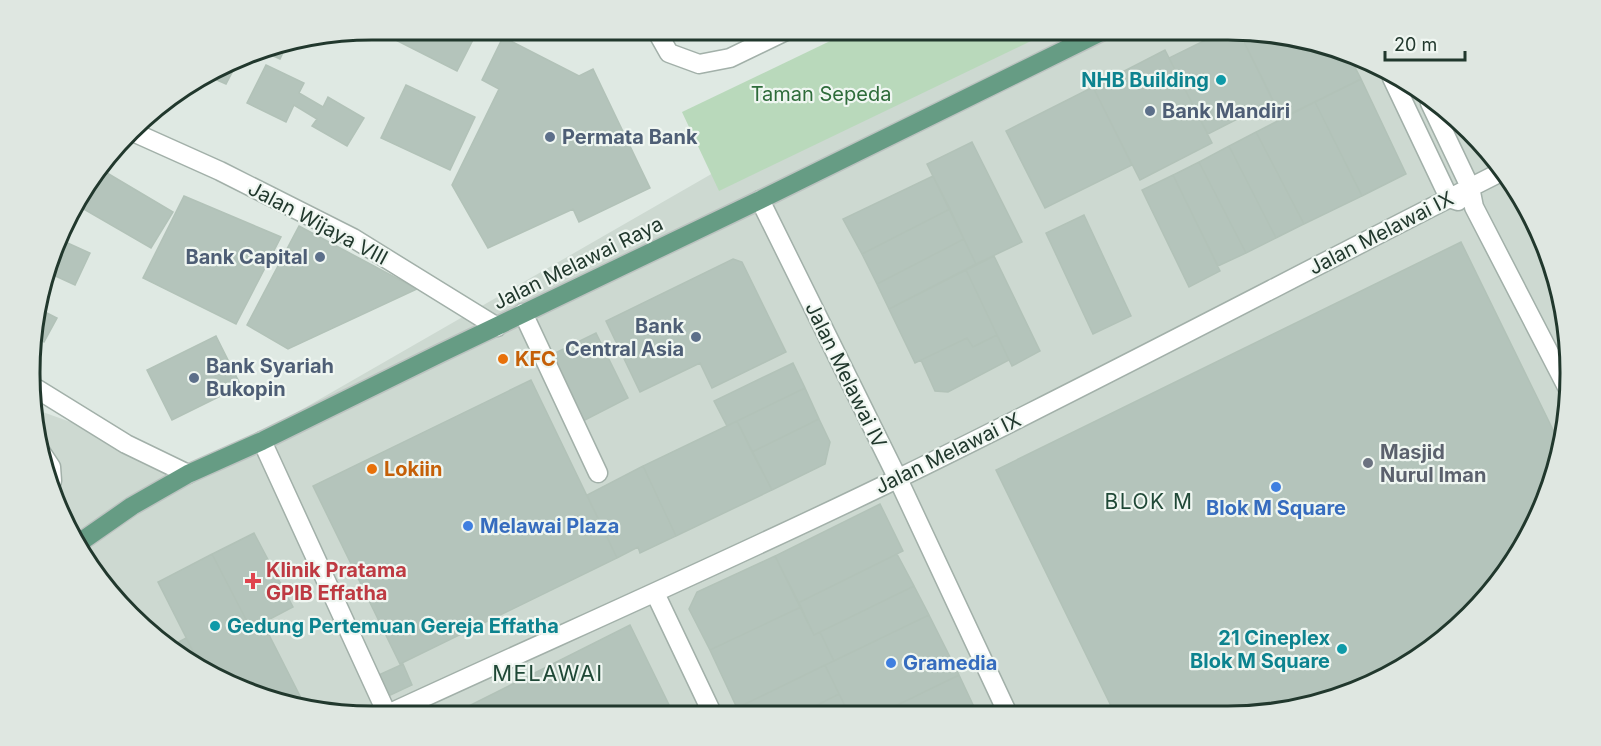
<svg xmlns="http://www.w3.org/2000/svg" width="1601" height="746" viewBox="0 0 1601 746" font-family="Inter,sans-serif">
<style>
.built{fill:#cdd9d1}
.green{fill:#b9d9bb}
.building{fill:#b4c4bb;stroke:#b2c2b8;stroke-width:1.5}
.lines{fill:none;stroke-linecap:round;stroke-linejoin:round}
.minor-casing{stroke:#a2b0a9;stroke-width:21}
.major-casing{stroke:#bcc3c0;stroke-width:21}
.minor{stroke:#fff;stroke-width:18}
.major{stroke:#669c84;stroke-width:18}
.culture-dot{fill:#0f9aa8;stroke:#eff6f1;stroke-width:2}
.service-dot{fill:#5c6f8a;stroke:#eff6f1;stroke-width:2}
.food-dot{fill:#e8710a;stroke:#eff6f1;stroke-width:2}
.worship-dot{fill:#6b7280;stroke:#eff6f1;stroke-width:2}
.shop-dot{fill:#3f7fe0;stroke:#eff6f1;stroke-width:2}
.health-dot{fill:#e0444e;stroke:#eff6f1;stroke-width:2}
.labels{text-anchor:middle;stroke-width:4.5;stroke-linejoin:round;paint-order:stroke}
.culture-label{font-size:20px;font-weight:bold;fill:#0d838f;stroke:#eff6f1;text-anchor:end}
.park-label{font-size:20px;fill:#2e6c3a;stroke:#eff6f1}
.service-label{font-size:20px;font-weight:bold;fill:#4e5e75;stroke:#eff6f1;text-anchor:start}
.street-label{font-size:20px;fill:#21382d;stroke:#eff6f1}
.food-label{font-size:20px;font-weight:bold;fill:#c56008;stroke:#eff6f1;text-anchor:start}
.worship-label{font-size:20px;font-weight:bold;fill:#5b616d;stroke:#eff6f1;text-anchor:start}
.shop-label{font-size:20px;font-weight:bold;fill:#366cbe;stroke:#eff6f1;text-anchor:start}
.health-label{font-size:20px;font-weight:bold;fill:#be3a42;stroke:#eff6f1;text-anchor:start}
.neighbourhood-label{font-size:21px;letter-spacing:1.5px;fill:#1f4836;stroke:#eff6f1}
.quarter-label{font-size:22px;letter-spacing:1.5px;fill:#1f4836;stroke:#eff6f1}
.rim{fill:none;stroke:#21382d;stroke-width:3}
</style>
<rect width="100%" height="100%" fill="#dfe9e3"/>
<path class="built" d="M925 30H1228L1359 56 1470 130 1545 241 1571 373 1545 504 1500 582 1437 645 1360 690 1273 713 373 716 242 690 147 631 76 544 37 440V410L200 468 795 126Z"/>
<path class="green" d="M853 30H1054L719 191 682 112Z"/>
<path class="building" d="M376 30H478L457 71Z
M1226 30 1239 32 1273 101 1208 134 1169 58Z
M1239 32 1348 54 1361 79 1282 118Z
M503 37 579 76 593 69 650 188 579 222 573 209 488 248 452 185 499 89 482 80Z
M287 44 280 59 260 50 262 48Z
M1165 50 1212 143 1140 180 1093 87Z
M237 63 226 84 212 78Z
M266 65 304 83 299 93 323 107 328 97 364 118 347 146 312 126 317 119 294 105 286 122 247 103Z
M1361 79 1406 174 1362 196 1315 102Z
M406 85 475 117 450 170 381 138Z
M1093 87 1132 165 1045 208 1006 131Z
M1315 102 1362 196 1304 224 1256 132Z
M1256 132 1304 224 1276 238 1229 146Z
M972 142 1022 242 976 264 927 164Z
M1229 146 1276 238 1246 253 1199 162Z
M1199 162 1246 253 1218 266 1173 175Z
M102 170 173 212 151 248 75 204Z
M1173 175 1220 271 1189 287 1142 190Z
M933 176 950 209 862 254 843 219Z
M184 196 281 237 236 324 143 278Z
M950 209 964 239 877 284 862 254Z
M1084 215 1131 316 1093 334 1046 233Z
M299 226 417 289 288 349 247 325Z
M964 239 976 264 889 309 877 284Z
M61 240 90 253 75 285 49 273Z
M1461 242 1558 440 1545 504 1500 582 1437 645 1360 690 1273 713 1115 714 996 470Z
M994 256 1040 351 1012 366 966 270Z
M733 259 742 262 786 352 712 388 700 363 640 392 606 321Z
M966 270 997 335 973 347 967 338 915 363 889 309Z
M41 310 57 318 44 342 37 338V318Z
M596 333 628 398 583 421 551 355Z
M997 335 1009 360 948 392 935 391 921 360 967 338 973 347Z
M216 336 241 386 172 420 147 370Z
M793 363 805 388 727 426 714 401Z
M531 380 617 558 400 664 313 486Z
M805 388 819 419 752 452 737 421Z
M819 419 830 442 825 464 772 490 752 452Z
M737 421 772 490 676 536 643 466Z
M643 466 676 536 640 553 638 547 617 558 587 495Z
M880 504 903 551 798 603 775 556Z
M254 533 293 607 251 629 212 554Z
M212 554 251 629 263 623 303 702 242 690 199 663 158 582Z
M897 554 914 586 814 635 798 603Z
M775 556 801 607 710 650 689 609 697 592Z
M914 586 929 615 834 661 820 632Z
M801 607 814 635 820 632 834 661 737 708 710 650Z
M929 615 959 675 879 714H849L825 665Z
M630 625 674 715 449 716Z
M186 638 199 663 171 646Z
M403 664 412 685 384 698 374 677Z
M825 665 839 694 798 715H740L737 708Z
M959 675 974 707 970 709 973 714H879Z
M839 694 849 714 798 715Z"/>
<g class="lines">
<g class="minor-casing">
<path id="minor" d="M656 30 669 53 699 64 730 58 788 30
M1392 78 1449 198 1458 201
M1430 103 1470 187 1474 207 1568 389
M133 132 220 171 353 238 497 327
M760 200 898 479 1008 714
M523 313 598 473
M37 389 126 444 188 474
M262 441 388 716
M41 452 51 467 52 481
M655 593 713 715
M388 714C559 635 731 560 901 477 1102 379 1299 274 1499 173"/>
</g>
<g class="major-casing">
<path id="major" d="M76 545 132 506 188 474 262 441 441 353 760 200 1105 30"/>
</g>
<use href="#minor" class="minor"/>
<use href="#major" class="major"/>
</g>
<g class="culture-dot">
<circle cx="1221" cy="80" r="6"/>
<circle cx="215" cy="626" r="6"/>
<circle cx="1342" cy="649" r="6"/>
</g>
<g class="service-dot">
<circle cx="1150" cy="111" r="6"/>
<circle cx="550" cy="137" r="6"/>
<circle cx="320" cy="257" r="6"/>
<circle cx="696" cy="337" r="6"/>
<circle cx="194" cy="378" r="6"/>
</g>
<g class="food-dot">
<circle cx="503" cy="359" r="6"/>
<circle cx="372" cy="469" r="6"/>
</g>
<circle class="worship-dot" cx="1368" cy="463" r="6"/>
<g class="shop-dot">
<circle cx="1276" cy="487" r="6"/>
<circle cx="468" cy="526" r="6"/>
<circle cx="891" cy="663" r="6"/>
</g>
<path class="health-dot" d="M250 572h6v6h6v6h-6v6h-6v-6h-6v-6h6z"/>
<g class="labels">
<g class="culture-label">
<text x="1209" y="87">NHB Building</text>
<text x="227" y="633" text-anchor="start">Gedung Pertemuan Gereja Effatha</text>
<text x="1330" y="645">21 Cineplex<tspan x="1330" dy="23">Blok M Square</tspan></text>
</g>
<g class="park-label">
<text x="821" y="101">Taman Sepeda</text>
</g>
<g class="service-label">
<text x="1162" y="118">Bank Mandiri</text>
<text x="562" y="144">Permata Bank</text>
<text x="308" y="264" text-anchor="end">Bank Capital</text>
<text x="684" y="333" text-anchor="end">Bank<tspan x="684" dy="23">Central Asia</tspan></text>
<text x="206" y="373">Bank Syariah<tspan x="206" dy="23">Bukopin</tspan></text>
</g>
<g class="street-label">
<text transform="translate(318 223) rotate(28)" y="7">Jalan Wijaya VIII</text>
<text transform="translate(1381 233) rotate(-27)" y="7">Jalan Melawai IX</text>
<text transform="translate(578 263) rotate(-26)" y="7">Jalan Melawai Raya</text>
<text transform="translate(846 375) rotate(64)" y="7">Jalan Melawai IV</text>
<text transform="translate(948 453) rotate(-26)" y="7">Jalan Melawai IX</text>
</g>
<g class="food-label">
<text x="515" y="366">KFC</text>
<text x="384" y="476">Lokiin</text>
</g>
<g class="worship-label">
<text x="1380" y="459">Masjid<tspan x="1380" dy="23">Nurul Iman</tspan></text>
</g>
<g class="shop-label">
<text x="1276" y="515" text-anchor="middle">Blok M Square</text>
<text x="480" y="533">Melawai Plaza</text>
<text x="903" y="670">Gramedia</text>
</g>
<g class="health-label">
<text x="266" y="577">Klinik Pratama<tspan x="266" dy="23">GPIB Effatha</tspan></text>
</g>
<g class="neighbourhood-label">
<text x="1149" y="509">BLOK M</text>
</g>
<g class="quarter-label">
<text x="548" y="681">MELAWAI</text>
</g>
</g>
<path d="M0 0H1601V746H0ZM372 40H1228A332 332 0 0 1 1560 372V374A332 332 0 0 1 1228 706H372A332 332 0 0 1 40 374V372A332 332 0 0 1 372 40Z" fill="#dfe7e1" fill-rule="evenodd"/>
<path class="rim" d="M372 40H1228A332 332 0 0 1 1560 372V374A332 332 0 0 1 1228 706H372A332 332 0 0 1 40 374V372A332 332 0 0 1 372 40Z"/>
<path d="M1385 51v9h80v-9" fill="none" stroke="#21382d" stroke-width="3"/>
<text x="1394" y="51" font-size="18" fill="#21382d" stroke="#eff6f1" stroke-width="4.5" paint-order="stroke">20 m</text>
</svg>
